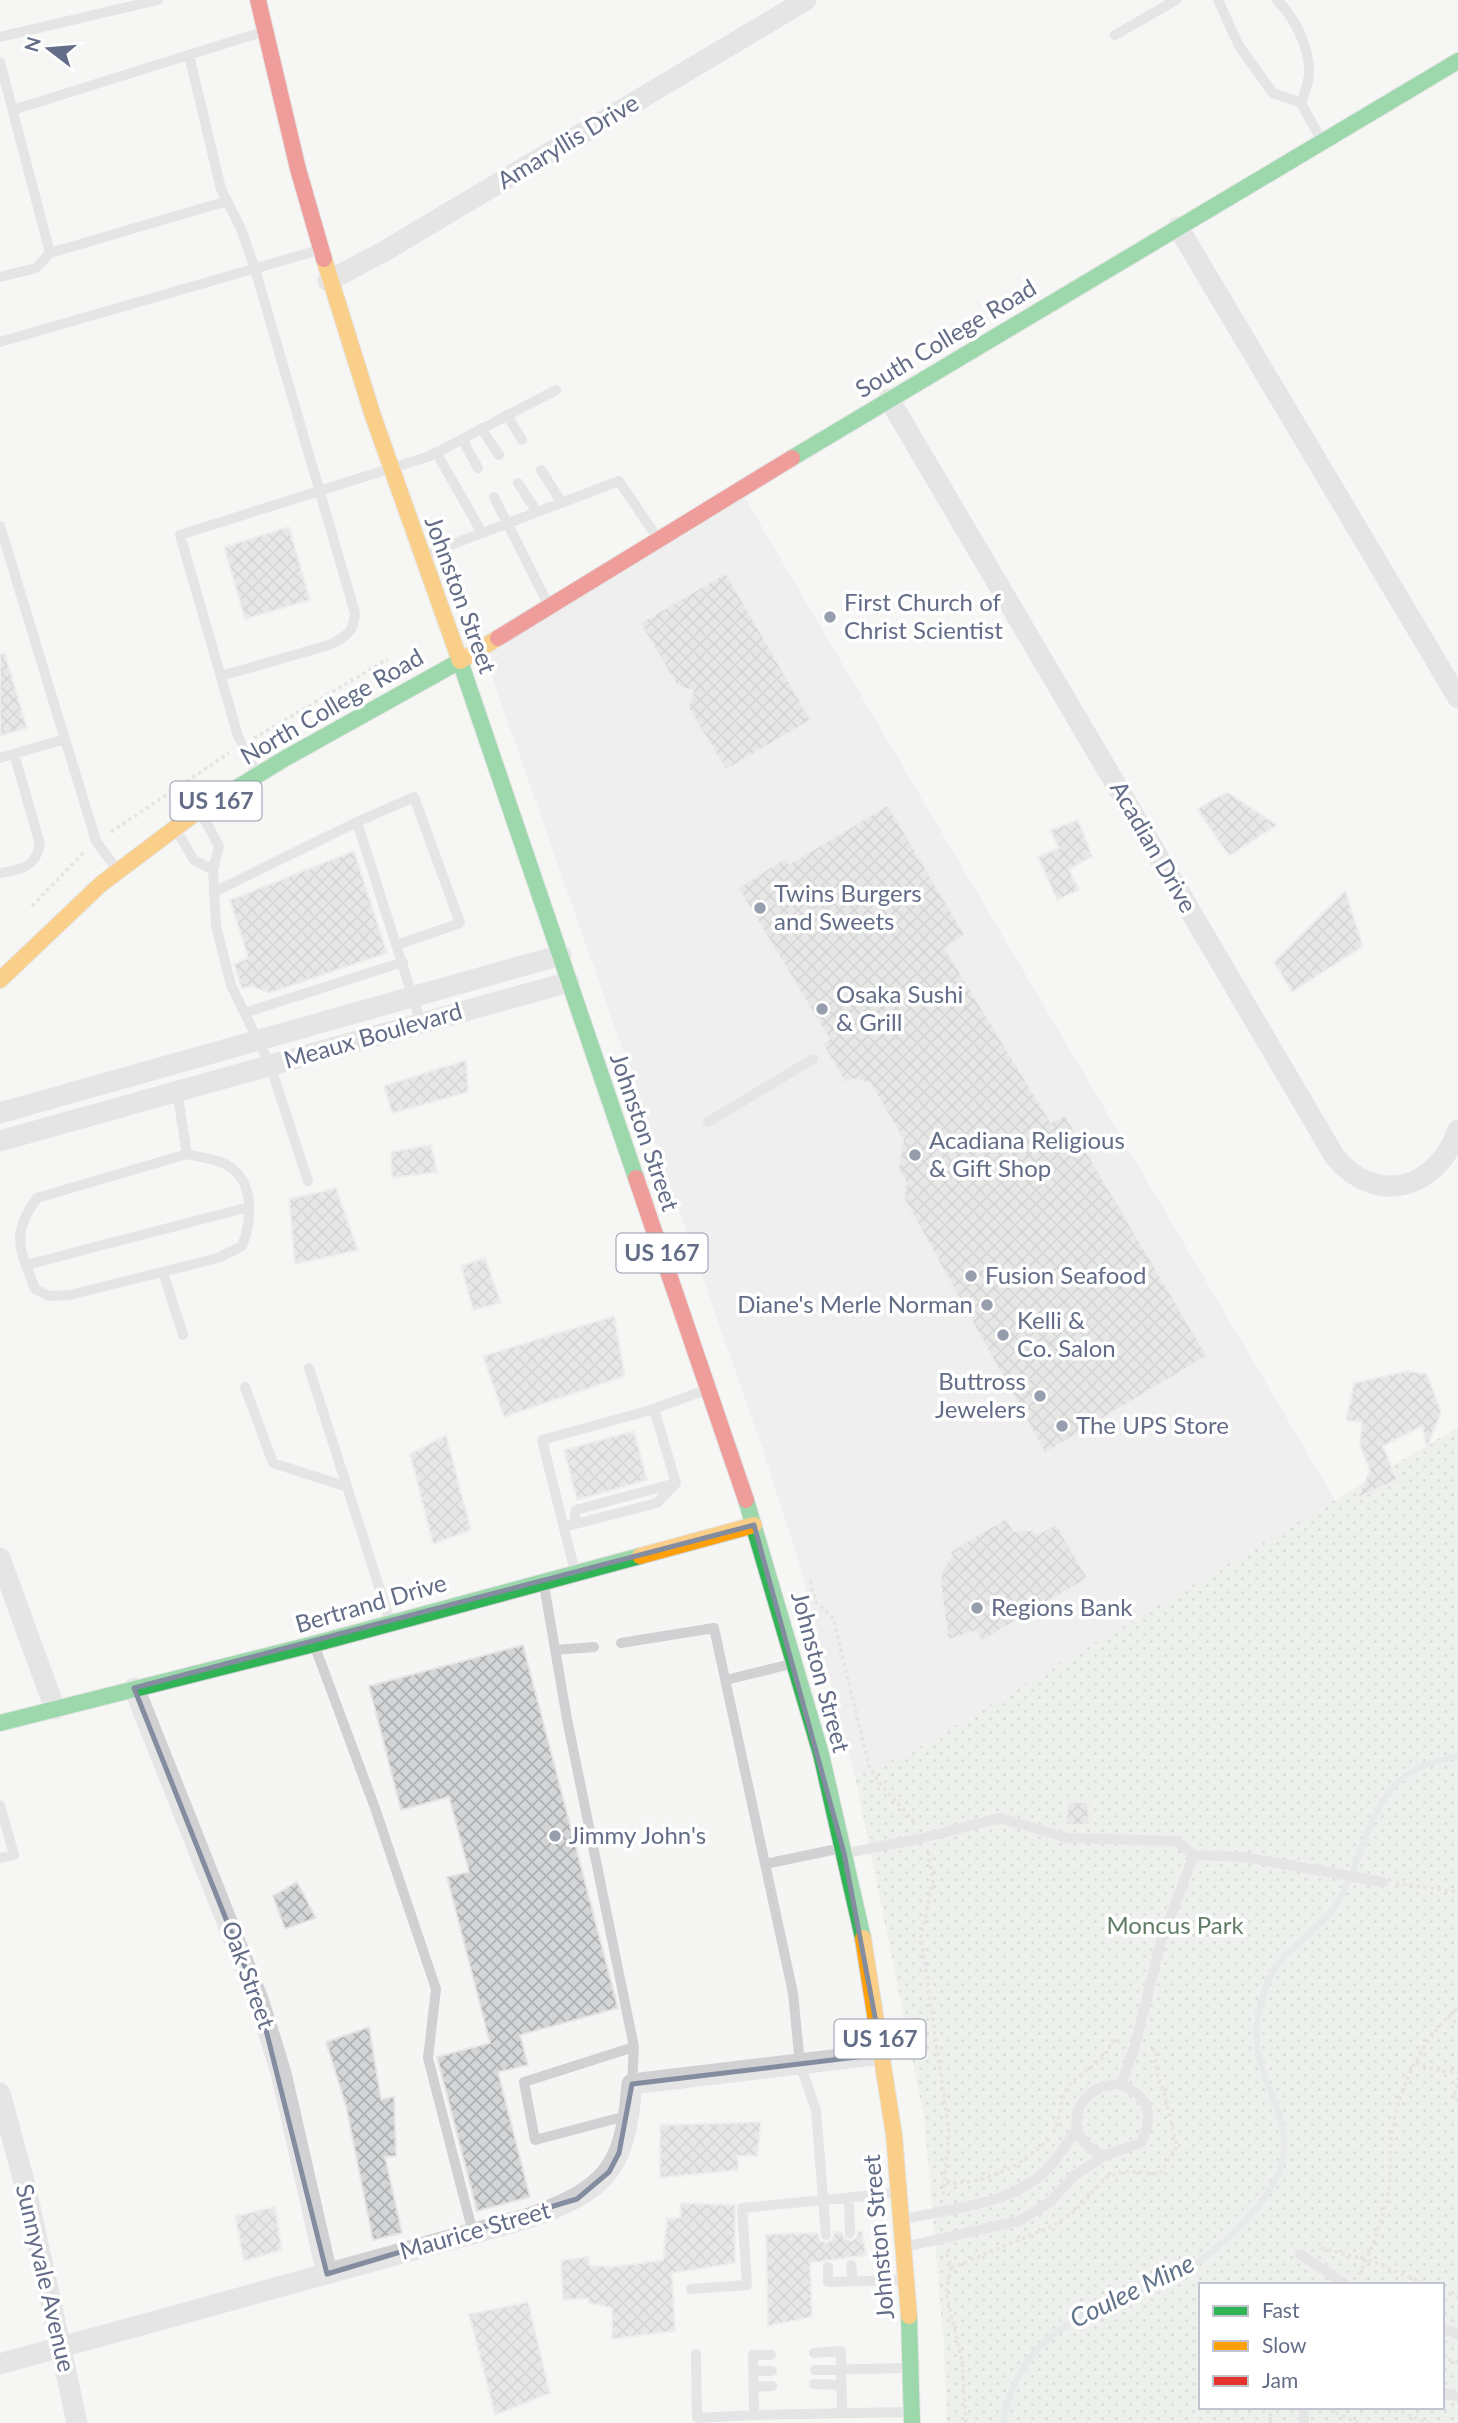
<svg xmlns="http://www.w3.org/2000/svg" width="1458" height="2423" viewBox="0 0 1458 2423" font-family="Lato,sans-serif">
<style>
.built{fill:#e5e6e6}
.park{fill:url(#park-dots);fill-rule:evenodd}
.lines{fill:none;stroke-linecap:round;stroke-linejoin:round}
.stream{stroke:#d6dadf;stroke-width:6}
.building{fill:url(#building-cross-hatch);stroke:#e4e5e4;stroke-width:2}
.fast-casing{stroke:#d1d2d3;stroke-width:18}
.slow-casing{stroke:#d1d2d3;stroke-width:18}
.jam-casing{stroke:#d1d2d3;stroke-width:18}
.path{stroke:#cfcfcf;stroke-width:3.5;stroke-dasharray:3.5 3.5;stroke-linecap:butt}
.lane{stroke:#d1d1d3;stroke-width:10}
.street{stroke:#d1d1d3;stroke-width:21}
.fast{stroke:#30b455;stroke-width:16}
.slow{stroke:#ff9f0a;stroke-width:16}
.jam{stroke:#e5322d;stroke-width:16}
.marked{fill:none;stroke:#848ca0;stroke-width:5;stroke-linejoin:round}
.poi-dot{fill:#969dad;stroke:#fff;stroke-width:2.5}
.labels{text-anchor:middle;stroke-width:7;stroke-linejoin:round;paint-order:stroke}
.shield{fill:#fff;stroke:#9299ab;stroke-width:2}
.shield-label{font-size:23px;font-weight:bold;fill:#636d87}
.street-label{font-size:24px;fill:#636d87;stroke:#fff}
.poi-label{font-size:24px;fill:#636d87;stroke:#fff;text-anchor:start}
.park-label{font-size:24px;fill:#627d65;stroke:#fff}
.water-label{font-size:26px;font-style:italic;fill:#63748a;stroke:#fff}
</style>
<defs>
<pattern id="park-dots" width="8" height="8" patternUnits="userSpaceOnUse" patternTransform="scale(1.75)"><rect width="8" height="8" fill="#e3e9e2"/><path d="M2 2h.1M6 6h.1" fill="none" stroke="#bcc1bd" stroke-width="1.8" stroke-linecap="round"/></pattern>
<pattern id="building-cross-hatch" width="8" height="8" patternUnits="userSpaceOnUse" patternTransform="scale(1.75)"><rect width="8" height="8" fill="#d4d5d6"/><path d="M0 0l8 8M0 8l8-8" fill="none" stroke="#b0b1b3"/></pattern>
</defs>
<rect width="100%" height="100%" fill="#f5f6f4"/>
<path class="built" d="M740 490 1335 1500 907 1754 855 1776 799 1563 762 1447 482 648Z"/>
<path class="park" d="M1458 1427V2423H947L944 2345 924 2116 855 1776 907 1754ZM1201 2285H1442V2407H1201Z"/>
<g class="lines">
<path class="stream" d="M1004 2423C1004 2410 1008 2400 1013 2388 1044 2314 1115 2308 1178 2274 1213 2256 1265 2208 1280 2170 1297 2125 1260 2085 1257 2043 1255 2011 1266 1972 1290 1951 1307 1935 1326 1922 1338 1902 1361 1864 1365 1817 1396 1784 1412 1767 1436 1761 1458 1756"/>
</g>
<path class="building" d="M289 527 310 600 245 619 224 547Z
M726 573 811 720 726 770 688 708 693 691 677 686 640 623Z
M0 654H5L27 728 0 736Z
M1227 792 1277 825 1229 856 1197 809Z
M888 805 965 935 945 948 1051 1122 1065 1115 1207 1356 1045 1453 904 1199 906 1183 898 1168 903 1140 870 1083 853 1079 845 1083 822 1043 829 1039 738 888 785 858 789 864Z
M1078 820 1092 856 1069 870 1079 890 1057 900 1038 857 1059 848 1050 830Z
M354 851 387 953 269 993 251 986 242 989 234 964 248 958 230 900Z
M1345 891 1363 946 1292 992 1274 962Z
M466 1060 468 1092 392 1113 384 1086Z
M431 1145 437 1172 392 1178 391 1152Z
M336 1188 358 1250 295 1264 289 1199Z
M485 1258 501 1303 473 1310 461 1266Z
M614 1316 625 1376 504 1417 483 1356Z
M1407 1371 1427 1374 1441 1412 1427 1448 1422 1426 1383 1446 1397 1480 1356 1499 1370 1471 1360 1445 1362 1423 1346 1420 1354 1383Z
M634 1431 647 1480 577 1500 564 1450Z
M446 1435 471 1530 433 1544 410 1454Z
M1006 1518 1014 1531 1032 1530 1038 1534 1056 1524 1088 1578 982 1641 976 1631 948 1640 940 1582 943 1569 952 1556 950 1552Z
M523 1645 618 2008 520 2035 528 2065 498 2072 530 2197 477 2211 437 2057 490 2043 447 1877 469 1872 449 1797 401 1810 369 1686Z
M1068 1802H1088L1089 1825H1066Z
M297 1882 316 1918 285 1929 273 1896Z
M369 2027 381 2099 394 2097 396 2156 385 2157 402 2233 373 2240 346 2106 326 2042Z
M761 2122 757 2156H738V2170L660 2178V2125Z
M681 2203 735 2205V2263L672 2273 675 2331 612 2339V2308L589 2303V2298L563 2300 561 2260 589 2257V2265L611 2267 663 2260 667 2218H680Z
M275 2207 282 2250 244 2261 235 2216Z
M858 2231H862L866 2255 810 2263 812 2317 768 2326 766 2234 818 2233 820 2240 826 2243 833 2239 834 2232H842L844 2238 851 2241 857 2237Z
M528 2302 550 2393 495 2415 469 2314Z"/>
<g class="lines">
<g class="fast-casing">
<path id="fast" d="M792 458 1458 61
M194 814 284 759 460 661 636 1178
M746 1500 821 1754 863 1938
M0 1723 314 1644 640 1556
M909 2316 912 2423"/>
</g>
<g class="slow-casing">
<path id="slow" d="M324 259 373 416 460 661 498 638
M0 980 101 884 194 814
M640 1556 754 1525
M863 1938 894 2135 909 2316"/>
</g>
<g class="jam-casing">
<path id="jam" d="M258 0 298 169 324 259
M498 638 792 458
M636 1178 746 1500"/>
</g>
<path class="path" d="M254 738 388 659
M111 832 229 753
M32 906 85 851
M810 1581 816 1602 833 1618 869 1766C880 1788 900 1803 915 1823
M928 1852 933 1882 921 1937 949 2132 943 2197
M1396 1883 1458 1892
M1448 2016 1458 2025
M1416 2063 1440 2071 1458 2072
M1458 2077 1455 2093 1458 2103
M1053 2132C1061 2120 1059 2102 1067 2089 1082 2066 1100 2071 1112 2041L1120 2042
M946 2183C984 2185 1022 2166 1049 2139
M1321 2248 1371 2261 1428 2285
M947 2254 951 2268 946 2292 962 2361 966 2423
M951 2268 1053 2226 1075 2211 1107 2177 1123 2171 1160 2174 1177 2147C1174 2133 1170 2118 1167 2104 1163 2084 1152 2073 1157 2051L1151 2049
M1359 2275C1371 2250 1383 2221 1388 2194 1392 2176 1389 2158 1391 2140 1396 2092 1421 2039 1458 2008
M1442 2291 1458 2297
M1442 2357 1458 2362
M1323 2407 1358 2423
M1388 2407 1428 2423
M1270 2423 1271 2407"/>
<path class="lane" d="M1218 0 1239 46 1273 93 1301 103 1321 139
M1277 0C1294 16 1309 47 1309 70 1310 81 1304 93 1301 103
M1115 35 1176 0
M0 37 158 0
M189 55 221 189 241 229 255 269 355 613C354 632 346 637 329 645L221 676
M0 62 50 253 227 201
M13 110 262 32
M0 277 36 268 50 253
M0 342 319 250
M507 415 522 440
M481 428 499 455
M462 439 478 468
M436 452 482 533
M541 470 562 503
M518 483 537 512
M494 497 548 604
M0 526 96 841 116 868
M424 555 619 481 658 539
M0 758 65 739
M256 772 238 736 180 535 430 456 556 390
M201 813 219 846 213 870 216 926 231 985 270 1065 308 1181
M357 822 414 797 460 923 397 945
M176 830 194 860 213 870
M0 873C21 870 36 867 40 844L14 754
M216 891 357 822 421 1023
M247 1012 403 962
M177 1091 187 1154 37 1198C10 1236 20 1249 35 1289L49 1296 70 1295 218 1258 242 1246C251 1224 255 1187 233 1169 221 1159 201 1158 187 1154
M708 1122 813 1059
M26 1265 249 1207
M163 1272 183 1335
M309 1368 390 1621
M245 1387 273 1463 347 1487
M676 1483 654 1409 705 1390
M574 1524 576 1510 676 1483
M564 1527 657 1503 676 1483
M575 1572 542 1440 654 1409
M544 1585 567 1719 634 2047 632 2084
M621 1643 714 1628 793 1993 800 2064 816 2110 826 2235
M315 1647 375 1808 436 1989 428 2058 473 2233
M555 1650 594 1647
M726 1680 791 1664
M0 1805 14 1855 0 1858
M847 1853 923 1838 1000 1818 1068 1838 1176 1841 1194 1855 1244 1857 1383 1882
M765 1864 842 1848
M1121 2084 1135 2046 1161 1941 1194 1855
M1121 2084C1149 2098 1155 2114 1141 2143L1104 2156C1059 2138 1072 2085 1121 2084Z
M630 2115 535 2140 524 2082 634 2047
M849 2197 850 2233
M905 2219C948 2209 999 2206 1036 2179 1053 2167 1065 2146 1078 2128
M909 2246 1019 2221 1050 2202 1075 2175 1104 2156
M1300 2254 1346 2285
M851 2265 853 2281
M828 2267V2282L902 2280
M691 2289 747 2285 742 2208 896 2193
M1442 2328 1458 2334
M814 2353 841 2351 842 2413
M696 2354 697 2418 754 2415 753 2355H771
M815 2370 909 2368
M753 2371H772
M814 2384 842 2385
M753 2387 772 2386
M1442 2392 1458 2397
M1303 2407 1304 2423
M754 2415 908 2412"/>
<path class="street" d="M1178 227 1458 698
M328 281 383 252 806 0
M889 399 1335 1157C1377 1207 1437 1189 1458 1130
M0 1113 561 955
M0 1141 569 982
M0 1558 55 1709
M134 1688 259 2002 281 2073 327 2274
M0 2093 26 2189 77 2423
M0 2364 529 2218C608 2189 625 2169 632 2084L882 2054"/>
<use href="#fast" class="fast"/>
<use href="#slow" class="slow"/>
<use href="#jam" class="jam"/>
</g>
<path d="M0 0H1458V2423H0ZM754 1525 844 1853 882 2054 632 2084 619 2153 609 2172 577 2199 327 2274 259 2002 134 1688Z" fill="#f5f6f4" fill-opacity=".55" fill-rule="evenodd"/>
<path class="marked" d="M754 1525 844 1853 882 2054 632 2084 619 2153 609 2172 577 2199 327 2274 259 2002 134 1688Z"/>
<g class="poi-dot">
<circle cx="830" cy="617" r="7"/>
<circle cx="760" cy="908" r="7"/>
<circle cx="822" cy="1009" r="7"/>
<circle cx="915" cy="1155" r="7"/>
<circle cx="971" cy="1276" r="7"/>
<circle cx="987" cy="1305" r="7"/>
<circle cx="1003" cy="1335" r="7"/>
<circle cx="1040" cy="1396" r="7"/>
<circle cx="1062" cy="1426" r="7"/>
<circle cx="977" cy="1608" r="7"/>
<circle cx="555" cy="1836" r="7"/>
</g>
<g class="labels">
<g class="shield">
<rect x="170.5" y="781.5" width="91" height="39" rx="5"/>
<rect x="616.5" y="1233.5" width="91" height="39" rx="5"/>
<rect x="834.5" y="2019.5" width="91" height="39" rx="5"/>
</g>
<g class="shield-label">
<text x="216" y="809">US 167</text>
<text x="662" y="1261">US 167</text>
<text x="880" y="2047">US 167</text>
</g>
<g class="street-label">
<text transform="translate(568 142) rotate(-31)" y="8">Amaryllis Drive</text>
<text transform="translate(946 339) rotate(-31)" y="8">South College Road</text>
<text transform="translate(460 595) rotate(70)" y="8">Johnston Street</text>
<text transform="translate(332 707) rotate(-30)" y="8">North College Road</text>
<text transform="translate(1153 847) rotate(60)" y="8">Acadian Drive</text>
<text transform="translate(373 1036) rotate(-16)" y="8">Meaux Boulevard</text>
<text transform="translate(644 1132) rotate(71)" y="8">Johnston Street</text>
<text transform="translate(371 1604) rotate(-16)" y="8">Bertrand Drive</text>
<text transform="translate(820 1672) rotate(75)" y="8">Johnston Street</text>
<text transform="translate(248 1975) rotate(70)" y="8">Oak Street</text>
<text transform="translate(475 2231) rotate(-16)" y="8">Maurice Street</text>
<text transform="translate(879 2237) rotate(-95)" y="8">Johnston Street</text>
<text transform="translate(45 2278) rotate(77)" y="8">Sunnyvale Avenue</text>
</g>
<g class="poi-label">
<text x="844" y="611">First Church of<tspan x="844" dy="28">Christ Scientist</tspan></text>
<text x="774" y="902">Twins Burgers<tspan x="774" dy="28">and Sweets</tspan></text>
<text x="836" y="1003">Osaka Sushi<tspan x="836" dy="28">&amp; Grill</tspan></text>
<text x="929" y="1149">Acadiana Religious<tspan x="929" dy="28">&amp; Gift Shop</tspan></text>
<text x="985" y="1284">Fusion Seafood</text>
<text x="973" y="1313" text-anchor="end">Diane's Merle Norman</text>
<text x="1017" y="1329">Kelli &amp;<tspan x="1017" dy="28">Co. Salon</tspan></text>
<text x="1026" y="1390" text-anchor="end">Buttross<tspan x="1026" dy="28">Jewelers</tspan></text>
<text x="1076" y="1434">The UPS Store</text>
<text x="991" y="1616">Regions Bank</text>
<text x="569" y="1844">Jimmy John's</text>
</g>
<g class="park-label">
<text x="1175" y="1934">Moncus Park</text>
</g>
<g class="water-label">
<text transform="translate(1132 2291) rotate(-26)" y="9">Coulee Mine</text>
</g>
</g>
<rect x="1199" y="2283" width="245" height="126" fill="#ffffff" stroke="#c1c5cf" stroke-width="2"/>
<rect x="1213" y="2306" width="35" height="10" fill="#30b455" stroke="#c1c5cf" stroke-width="2"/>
<text x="1262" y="2318" font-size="21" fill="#636d87">Fast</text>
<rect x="1213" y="2341" width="35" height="10" fill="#ff9f0a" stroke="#c1c5cf" stroke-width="2"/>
<text x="1262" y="2353" font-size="21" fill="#636d87">Slow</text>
<rect x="1213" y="2376" width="35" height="10" fill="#e5322d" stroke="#c1c5cf" stroke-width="2"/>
<text x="1262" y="2388" font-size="21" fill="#636d87">Jam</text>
<g transform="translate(49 49) rotate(286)" stroke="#ffffff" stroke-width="5" paint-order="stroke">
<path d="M0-5L12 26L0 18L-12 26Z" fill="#636d87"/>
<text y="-10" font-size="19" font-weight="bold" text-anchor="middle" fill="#636d87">N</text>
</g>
</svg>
